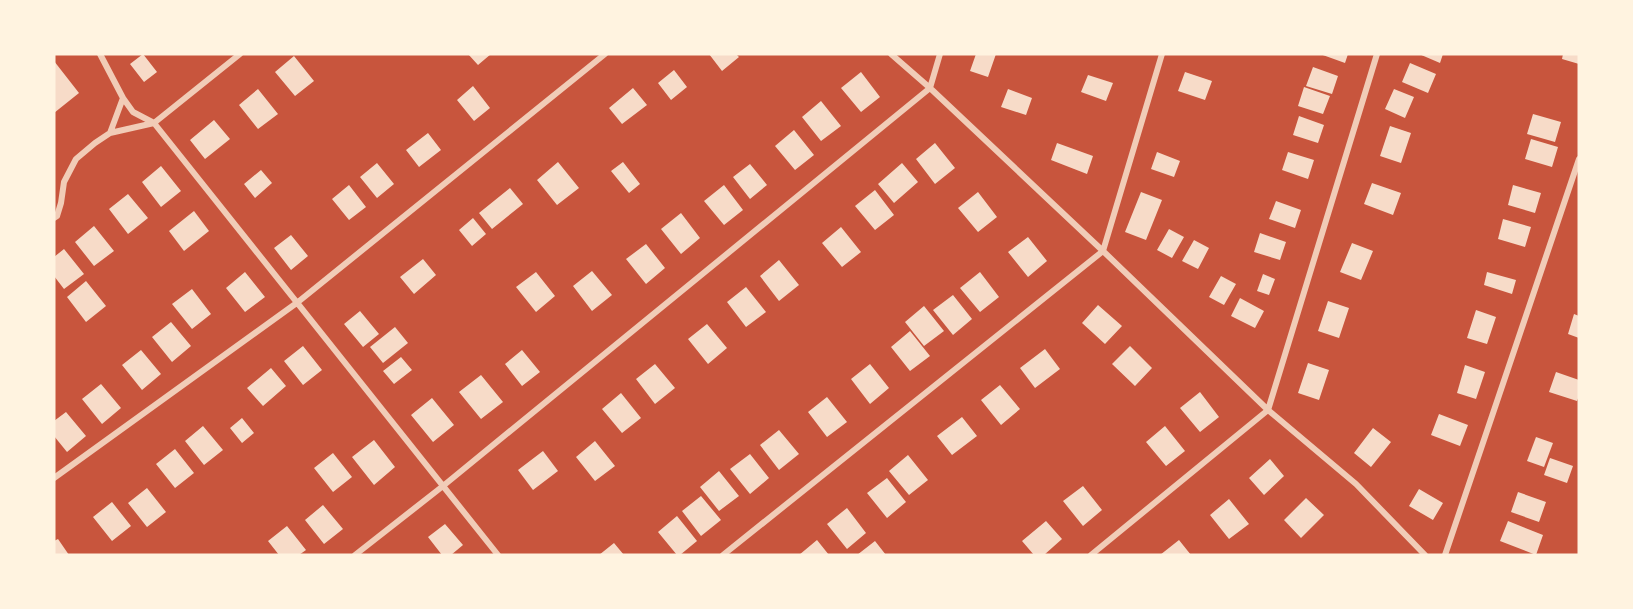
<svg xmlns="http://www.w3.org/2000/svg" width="1633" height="609" viewBox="0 0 1633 609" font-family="Inter,sans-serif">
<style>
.building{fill:#f7dbc8}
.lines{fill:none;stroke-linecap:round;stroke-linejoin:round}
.minor{stroke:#f1ccb7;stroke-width:6}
</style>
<rect width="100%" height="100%" fill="#c8553d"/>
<path class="building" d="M143 54 157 72 144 82 130 64Z
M468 54H491L478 65Z
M709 54H736L739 57 722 71Z
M976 54H996L988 77 970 71Z
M1320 54H1348L1345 63Z
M1419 54H1443L1440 63Z
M1563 54H1579V64L1562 59Z
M294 56 314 81 295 96 275 72Z
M54 61 79 93 54 113Z
M1410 63 1436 74 1428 93 1402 82Z
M1313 67 1338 76 1332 94 1306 86Z
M674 70 687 87 671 100 658 83Z
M861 72 880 97 861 112 841 88Z
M1185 72 1212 81 1205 100 1178 91Z
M1088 75 1113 83 1106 101 1081 92Z
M473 86 490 108 474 121 457 100Z
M1304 87 1330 96 1323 114 1298 106Z
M633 88 647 105 622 124 609 108Z
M258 89 278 114 258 129 239 105Z
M1008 89 1032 98 1026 115 1001 107Z
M1394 89 1414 97 1405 118 1385 109Z
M821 101 841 126 821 141 802 117Z
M1533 114 1561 122 1555 142 1527 134Z
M1299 116 1324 125 1318 143 1293 135Z
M214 120 230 139 205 159 190 140Z
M1390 126 1411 133 1401 163 1380 156Z
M794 130 814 155 795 170 775 146Z
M428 133 441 150 419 167 406 150Z
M1531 139 1558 147 1552 167 1525 159Z
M935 143 955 168 935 184 916 159Z
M1057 143 1093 156 1087 174 1051 160Z
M1157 152 1180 161 1174 177 1151 169Z
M1288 152 1314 160 1308 179 1282 170Z
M558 162 579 188 557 205 537 180Z
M623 162 640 184 629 193 611 171Z
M377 163 394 184 377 198 360 177Z
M902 163 918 182 894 203 878 184Z
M750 164 767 185 750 199 733 177Z
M161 166 181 191 161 207 142 182Z
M261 170 272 183 255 198 244 184Z
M1372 183 1401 193 1393 215 1364 204Z
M349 185 366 207 349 220 332 199Z
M724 185 743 210 724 225 704 201Z
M1513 185 1541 193 1535 213 1508 205Z
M510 188 523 204 492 229 479 213Z
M875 190 894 215 875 230 855 206Z
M978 192 997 217 978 232 958 208Z
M1141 192 1162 200 1146 240 1125 232Z
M128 194 148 218 128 234 109 209Z
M1276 201 1301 210 1295 228 1269 219Z
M194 211 209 231 184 251 169 231Z
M681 213 700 238 681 254 661 229Z
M473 218 486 234 472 246 459 230Z
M1503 219 1531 227 1525 247 1498 239Z
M94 226 114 251 94 266 75 242Z
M841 227 861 252 842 267 822 243Z
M1169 229 1184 237 1172 258 1157 250Z
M1260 233 1286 242 1280 260 1254 252Z
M291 235 308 256 291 270 274 248Z
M1028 237 1047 261 1028 277 1008 252Z
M1194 240 1209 248 1198 269 1182 261Z
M1352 243 1373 251 1361 280 1340 272Z
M646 244 665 268 646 284 626 259Z
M64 249 84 274 64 289 54 276V257Z
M423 259 436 275 414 294 400 277Z
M779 260 799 285 779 301 760 276Z
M592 271 612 295 592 311 573 286Z
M245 272 265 297 245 312 226 288Z
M536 272 555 296 536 312 516 287Z
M980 272 999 297 980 312 960 288Z
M1487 272 1516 280 1512 294 1484 285Z
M1263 274 1275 279 1269 295 1257 291Z
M1221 276 1236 284 1224 305 1209 297Z
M86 281 106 306 86 322 67 297Z
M746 287 766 312 746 327 727 302Z
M192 289 211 314 192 329 172 304Z
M953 295 972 319 953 335 933 310Z
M1240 298 1264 311 1255 328 1231 316Z
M1328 301 1349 308 1339 338 1318 331Z
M1098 305 1122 326 1105 344 1082 323Z
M924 306 944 331 924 346 905 322Z
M1476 310 1496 317 1487 344 1467 338Z
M360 311 379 334 363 347 344 324Z
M1574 314 1579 316V338L1568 334Z
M171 322 191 346 172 362 152 337Z
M707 324 727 348 708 364 688 339Z
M395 327 408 343 383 363 370 347Z
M910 331 930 356 910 371 891 347Z
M303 346 322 370 303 385 284 361Z
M1130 346 1152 368 1135 386 1112 364Z
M1045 349 1060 369 1035 388 1020 368Z
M141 350 161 374 142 390 122 365Z
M522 350 540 372 522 386 505 364Z
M401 357 412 370 394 384 383 371Z
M1308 363 1329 370 1319 400 1298 393Z
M655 364 675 388 655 404 636 379Z
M870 364 889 388 870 404 851 379Z
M1465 365 1485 372 1476 399 1457 393Z
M271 368 286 386 263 406 247 388Z
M1556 372 1579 380V396L1577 401 1549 392Z
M481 375 503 402 481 419 459 392Z
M101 384 121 408 102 424 82 399Z
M1000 385 1020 409 1001 425 981 400Z
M1200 392 1219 417 1200 432 1180 408Z
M621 393 641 418 622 433 602 409Z
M827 397 847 422 827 437 808 412Z
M432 398 454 425 433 442 411 415Z
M66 412 86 436 67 452 54 436V421Z
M1439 414 1468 425 1460 446 1431 435Z
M962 417 977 436 952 455 937 436Z
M242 418 254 433 242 443 230 428Z
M203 426 223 450 204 465 185 441Z
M1165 426 1185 451 1166 466 1146 442Z
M1373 428 1391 442 1371 467 1354 453Z
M779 430 799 454 779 470 760 445Z
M1536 437 1553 443 1544 467 1527 461Z
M374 440 395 467 374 485 352 457Z
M595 441 615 466 595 481 576 457Z
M175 449 194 473 175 488 156 464Z
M543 451 558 471 533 490 518 470Z
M333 453 352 477 333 492 314 468Z
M750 454 769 478 750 494 730 469Z
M908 455 928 480 909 495 889 471Z
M1550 458 1573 466 1567 483 1544 475Z
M1270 459 1284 476 1264 495 1249 478Z
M719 471 739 496 719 511 700 487Z
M887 478 906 502 887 518 867 493Z
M1083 486 1102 510 1083 526 1063 501Z
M147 488 166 512 147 527 128 503Z
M1419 489 1443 503 1433 520 1409 506Z
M1518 492 1546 502 1539 522 1511 512Z
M701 496 721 520 701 536 682 511Z
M1306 498 1324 515 1301 538 1284 520Z
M1229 499 1249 524 1229 539 1210 515Z
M112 502 131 526 112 541 93 517Z
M323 505 343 529 324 544 305 520Z
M847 508 866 533 847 549 827 524Z
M677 516 697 541 680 555H677L658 532Z
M1046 521 1062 539 1044 555H1034L1022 541Z
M1508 521 1543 535 1536 555 1500 541Z
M445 524 463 545 451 555H442L428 537Z
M287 526 306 550 299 555H279L268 541Z
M58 539 69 555H54V541Z
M817 540 829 555H799Z
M1179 540 1191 555H1160Z
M875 541 886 555H857Z
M614 543 624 555H599Z"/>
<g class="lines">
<path class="minor" d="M100 54 123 98 133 112 154 123 498 555
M891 54 930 88 1103 251 1268 410 1356 484 1425 555
M110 133 123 98
M54 218 57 216 61 203 64 182 76 159 95 143 110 133 154 123 240 54
M54 478 298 302 605 54
M355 555 443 486 930 88 940 54
M723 555 1103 251 1162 54
M1091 555 1268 410 1377 54
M1445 555 1579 159"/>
</g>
<rect width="1633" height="609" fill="none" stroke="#fff3e0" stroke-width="111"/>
</svg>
